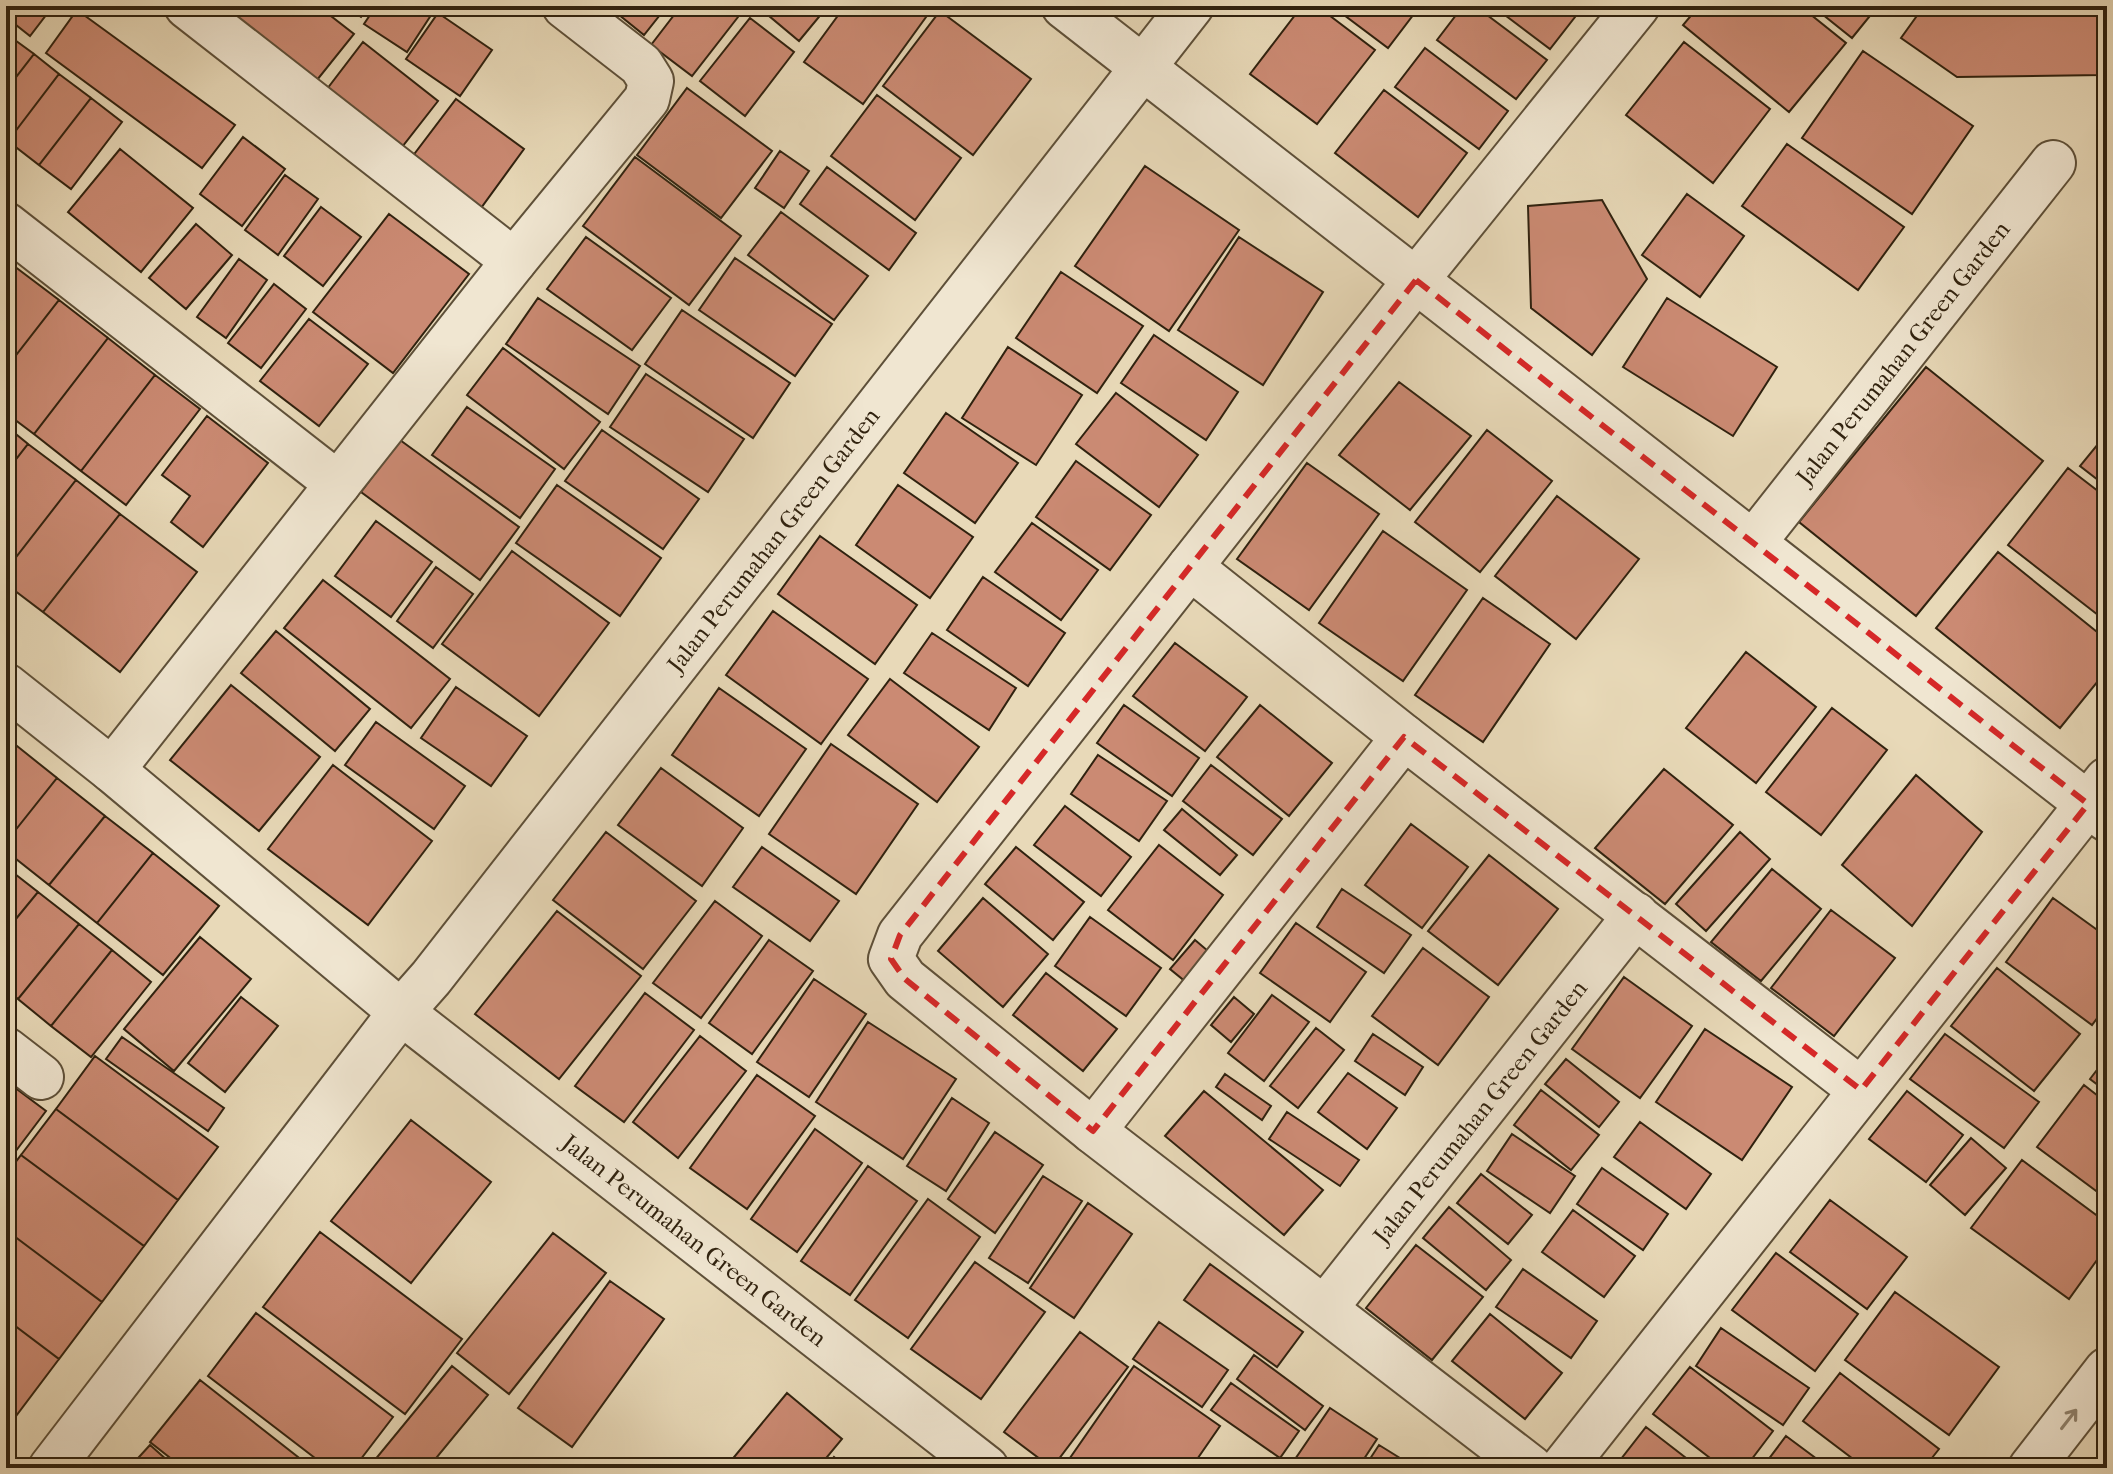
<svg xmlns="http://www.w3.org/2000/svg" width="2113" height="1474" viewBox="0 0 2113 1474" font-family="'IM FELL French Canon',serif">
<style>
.building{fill:#cb8a73;stroke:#30220f;stroke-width:2}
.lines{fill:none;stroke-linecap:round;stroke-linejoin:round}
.minor-casing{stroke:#5e5039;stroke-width:48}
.minor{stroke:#f0e6d1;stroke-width:44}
.oneway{stroke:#908470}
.marked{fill:none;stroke:#d62828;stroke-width:6;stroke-dasharray:16 10;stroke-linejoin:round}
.labels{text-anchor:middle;stroke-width:6;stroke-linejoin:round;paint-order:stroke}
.street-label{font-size:24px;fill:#30220f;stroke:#f0e6d1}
</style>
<rect width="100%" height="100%" fill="#e8d9b8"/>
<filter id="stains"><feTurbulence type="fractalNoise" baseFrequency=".0025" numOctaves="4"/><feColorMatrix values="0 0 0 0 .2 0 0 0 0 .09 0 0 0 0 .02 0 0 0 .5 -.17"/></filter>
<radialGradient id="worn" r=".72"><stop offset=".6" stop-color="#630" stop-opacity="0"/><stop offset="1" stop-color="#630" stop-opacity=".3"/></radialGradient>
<path class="building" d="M6 6H53L30 36 6 17Z
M243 6H318L354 34 313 85 231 21Z
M346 6H370L361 17Z
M376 6H437L407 52 364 24Z
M608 6H667L644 35Z
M681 6 745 8 692 76 651 45Z
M757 6H828L799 41Z
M845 6H934L863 104 804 62Z
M1302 6H1317L1375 50 1317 124 1250 74Z
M1332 6H1420L1388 48Z
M1463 6H1475L1547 60 1516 99 1437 40Z
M1493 6H1579L1582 8 1550 49Z
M1699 6H1800L1846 43 1789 112 1683 25Z
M1812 6H1878L1852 38Z
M1924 6H2101L2102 75 1957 77 1901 38Z
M77 10 235 125 202 168 46 53Z
M940 11 1031 79 973 155 883 86Z
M438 13 492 50 460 96 406 59Z
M750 18 794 52 745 116 700 81Z
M8 35 34 54 6 90V37Z
M363 42 438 101 402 147 327 89Z
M1684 42 1770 109 1713 183 1626 115Z
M1425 48 1508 111 1479 149 1395 87Z
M1863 51 1973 126 1912 214 1802 138Z
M34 54 59 74 8 141 6 90Z
M59 74 91 98 39 165 8 141Z
M687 88 772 151 721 218 637 155Z
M1384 90 1467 153 1418 217 1335 153Z
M877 95 961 158 915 220 831 156Z
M91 98 122 122 71 189 39 165Z
M456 99 524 149 481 208 412 157Z
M243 137 285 169 242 226 200 194Z
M1787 144 1904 227 1858 290 1742 206Z
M120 149 193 208 141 272 68 212Z
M780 151 809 171 784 208 755 188Z
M635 157 741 236 689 305 583 226Z
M1145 166 1239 230 1169 331 1075 266Z
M827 167 916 233 889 270 800 204Z
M285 175 318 199 278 255 245 230Z
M1687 194 1744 236 1700 297 1642 255Z
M1602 200 1647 279 1592 355 1531 308 1528 206Z
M321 207 361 237 323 286 284 256Z
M781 212 868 276 834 320 748 255Z
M389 214 469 274 393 373 313 312Z
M196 224 232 255 186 309 149 278Z
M586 237 671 298 632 350 547 289Z
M1239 237 1323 292 1263 385 1178 330Z
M735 258 832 324 795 376 699 310Z
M239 259 267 280 226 338 197 317Z
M14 266 59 300 6 368V276Z
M1061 272 1143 326 1097 393 1016 338Z
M274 284 306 309 261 368 228 343Z
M538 298 640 366 608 414 506 344Z
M1667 298 1777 367 1733 436 1623 367Z
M59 300 108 338 34 434 6 413V368Z
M682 310 790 383 753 438 645 364Z
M309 319 368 364 319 426 260 381Z
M1154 335 1238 392 1206 440 1121 383Z
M108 338 155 375 81 471 34 434Z
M1008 347 1082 395 1036 465 962 418Z
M503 348 600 422 564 469 467 395Z
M1926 367 2043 461 1916 616 1799 522Z
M646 374 744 439 708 492 610 427Z
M155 375 200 409 126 505 81 471Z
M1399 382 1471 436 1410 510 1339 455Z
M1116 393 1198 455 1159 507 1076 444Z
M467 407 555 469 520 518 432 455Z
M946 413 1018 463 975 523 904 473Z
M207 416 268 463 203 547 171 522 190 496 162 475Z
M6 426 28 444 6 472Z
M602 430 699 499 663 549 565 481Z
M1487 430 1552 481 1480 572 1415 522Z
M2107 433V487L2080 466Z
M400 440 519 527 480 580 361 492Z
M28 444 76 480 6 570V472Z
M1076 461 1151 515 1110 570 1036 517Z
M1307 463 1379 514 1309 610 1237 559Z
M2068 468 2107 498V622L2008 545Z
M76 480 120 514 43 612 6 584V570Z
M557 485 661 558 620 616 516 543Z
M898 485 973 537 930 598 856 545Z
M1557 496 1639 559 1576 639 1495 576Z
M120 514 197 572 120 672 43 612Z
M376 521 432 562 391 617 335 576Z
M1032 523 1098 570 1061 620 995 572Z
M1383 531 1467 590 1403 681 1319 623Z
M820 536 917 605 875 664 778 594Z
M512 551 609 623 539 716 442 644Z
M1998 552 2107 640V670L2060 728 1936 628Z
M436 567 473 594 433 648 397 621Z
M983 577 1065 633 1028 686 947 630Z
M323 580 450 679 411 728 284 628Z
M1483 598 1550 644 1483 742 1415 695Z
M773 611 868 679 821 744 726 675Z
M276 631 370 709 335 751 241 673Z
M932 633 1016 688 989 730 904 673Z
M1175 643 1247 697 1205 751 1133 696Z
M1746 652 1816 707 1756 783 1686 728Z
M890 679 979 747 937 802 848 735Z
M231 685 320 757 259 831 170 760Z
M456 687 527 736 491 786 421 738Z
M719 688 806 749 759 816 672 755Z
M1124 705 1199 758 1172 796 1097 743Z
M1260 705 1332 763 1289 816 1217 757Z
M1832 708 1887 750 1821 835 1766 792Z
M376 722 465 786 434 829 345 765Z
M12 742 57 778 6 842V750Z
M831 744 918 804 856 894 769 834Z
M1098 755 1167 801 1139 841 1071 794Z
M333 765 432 841 368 925 268 849Z
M1211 765 1282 819 1253 855 1183 801Z
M661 768 743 828 702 886 618 825Z
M1664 769 1733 825 1665 904 1595 848Z
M1916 775 1982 832 1912 926 1842 865Z
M57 778 105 816 49 885 6 851V842Z
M1065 806 1131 857 1101 896 1034 845Z
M1182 809 1237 855 1220 875 1164 830Z
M105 816 153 853 97 923 49 885Z
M1411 824 1468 867 1422 928 1365 885Z
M606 832 696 901 643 969 553 900Z
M1740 832 1770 859 1706 931 1676 904Z
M1159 845 1223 895 1173 960 1108 910Z
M762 847 839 901 810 941 733 887Z
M1016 847 1084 902 1053 940 985 884Z
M153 853 219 906 163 975 97 923Z
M1489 855 1558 909 1498 985 1428 931Z
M6 867 38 892 6 931Z
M1772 869 1821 909 1761 981 1711 942Z
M1342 889 1411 935 1384 973 1317 927Z
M38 892 79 924 18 999 6 989V931Z
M983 898 1048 954 1003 1007 938 951Z
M2053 898 2107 937V1005L2092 1025 2006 962Z
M715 901 762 936 701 1018 653 983Z
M1831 910 1895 958 1834 1036 1771 988Z
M557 911 641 976 559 1079 475 1014Z
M1090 917 1161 968 1126 1016 1055 966Z
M1296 923 1366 972 1330 1022 1260 973Z
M79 924 112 950 51 1026 18 999Z
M200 937 251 979 174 1071 124 1029Z
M769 940 813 971 752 1054 709 1023Z
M1195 940 1221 962 1197 991 1170 969Z
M1423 948 1489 997 1438 1065 1372 1016Z
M112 950 151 982 91 1057 51 1026Z
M1997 968 2080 1034 2034 1091 1951 1026Z
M1046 973 1117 1029 1083 1071 1013 1015Z
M1624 977 1692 1026 1640 1098 1572 1049Z
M814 979 866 1014 809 1097 757 1062Z
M645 993 694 1030 624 1122 575 1086Z
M1272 995 1309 1022 1264 1081 1228 1053Z
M241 997 278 1026 225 1092 188 1063Z
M1234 997 1254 1014 1231 1042 1211 1025Z
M868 1022 956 1079 903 1159 816 1102Z
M1316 1028 1344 1050 1298 1108 1270 1086Z
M1705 1029 1792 1087 1742 1160 1656 1102Z
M1373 1034 1423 1067 1405 1095 1355 1061Z
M1945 1034 2039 1102 2004 1148 1910 1079Z
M700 1036 746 1071 678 1158 633 1122Z
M122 1037 224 1108 208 1131 106 1059Z
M95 1056 218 1147 178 1200 56 1109Z
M2107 1057V1092L2090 1079Z
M1566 1059 1619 1102 1599 1127 1545 1084Z
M1348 1073 1397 1108 1367 1149 1318 1112Z
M1225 1074 1271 1106 1262 1120 1216 1087Z
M757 1075 815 1116 747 1209 690 1168Z
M6 1081 46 1111 9 1160 6 1157Z
M2084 1085 2107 1103V1199L2037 1147Z
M1541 1090 1599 1135 1571 1170 1514 1125Z
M1204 1091 1323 1190 1284 1235 1165 1136Z
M1907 1091 1963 1135 1926 1182 1869 1139Z
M952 1098 989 1123 946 1191 907 1166Z
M56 1109 178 1200 144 1246 21 1155Z
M1287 1112 1359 1160 1340 1186 1269 1139Z
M411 1120 491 1182 411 1283 331 1221Z
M1640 1122 1711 1174 1686 1209 1614 1157Z
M815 1129 862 1163 797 1252 751 1219Z
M995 1132 1043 1165 995 1233 948 1199Z
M1512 1134 1575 1176 1550 1213 1487 1171Z
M1971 1138 2006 1168 1965 1215 1930 1185Z
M21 1155 144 1246 102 1302 6 1230V1175Z
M2022 1160 2107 1223V1246L2069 1299 1971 1228Z
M868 1166 917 1201 850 1295 801 1261Z
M1602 1168 1668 1214 1643 1250 1577 1204Z
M1481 1174 1532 1215 1508 1244 1457 1203Z
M1043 1176 1082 1201 1028 1283 989 1258Z
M928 1199 980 1237 908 1338 855 1300Z
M1830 1200 1907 1257 1867 1309 1790 1252Z
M1088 1203 1132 1234 1074 1318 1030 1288Z
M1449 1207 1511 1260 1486 1290 1423 1238Z
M1573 1210 1635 1256 1604 1297 1542 1252Z
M6 1230 102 1302 59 1359 6 1319Z
M320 1232 462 1339 405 1414 263 1307Z
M553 1233 606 1273 509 1394 457 1353Z
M1416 1245 1483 1297 1432 1360 1366 1308Z
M1776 1253 1858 1314 1815 1371 1732 1310Z
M975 1262 1045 1312 981 1399 911 1349Z
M1210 1264 1303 1332 1277 1367 1184 1300Z
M1523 1269 1597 1321 1571 1358 1496 1307Z
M610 1281 664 1319 572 1447 518 1408Z
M1895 1292 1999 1367 1949 1435 1845 1360Z
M256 1313 393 1417 354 1468H328L208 1376Z
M1490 1314 1562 1373 1525 1419 1452 1361Z
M6 1319 59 1359 16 1416 6 1408Z
M1159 1322 1228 1370 1202 1407 1133 1359Z
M1721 1328 1809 1388 1783 1425 1696 1366Z
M1080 1332 1128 1367 1052 1468 1004 1432Z
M1254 1355 1323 1406 1305 1430 1237 1379Z
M452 1366 488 1395 428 1468 369 1467Z
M1134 1366 1220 1426 1191 1468H1063Z
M1690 1367 1773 1431 1745 1468H1723L1653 1414Z
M1840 1373 1939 1449 1924 1468H1865L1803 1421Z
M200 1380 312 1468H183L150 1442Z
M1231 1383 1299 1431 1280 1458 1211 1410Z
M787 1393 842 1439 818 1468H725Z
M6 1408 16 1416 6 1430Z
M1330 1408 1377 1439 1358 1468H1289Z
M1646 1427 1699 1468H1614Z
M1786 1436 1829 1468H1762Z
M150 1445 176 1468H129Z
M1379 1445 1416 1468H1364Z
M834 1457 848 1468H826Z"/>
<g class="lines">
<g class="minor-casing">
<g id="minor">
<path d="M187 6 514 261"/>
<path d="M1064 6 2107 819"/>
<path d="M6 225 338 484"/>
<path id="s1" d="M1753 543 2053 163"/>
<path d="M1190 567 1404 737 1861 1090"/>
<path id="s2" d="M6 686 112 770 401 1012 986 1468"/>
<path d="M112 770 514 261 647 99 651 81 641 65 565 6"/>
<path d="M6 1050 41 1077"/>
<path d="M1093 1131 1404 737"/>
<path id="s3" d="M1325 1308 1636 915"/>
<path id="s4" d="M51 1468 401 1012 431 978 1191 6"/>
<path d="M1531 1468 1093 1131 905 979 891 959 900 935 1416 280 1637 6"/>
<path d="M1563 1468 2107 780"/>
<path d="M2031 1468 2107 1370"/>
</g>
</g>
<use href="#minor" class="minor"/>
</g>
<defs><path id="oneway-shaft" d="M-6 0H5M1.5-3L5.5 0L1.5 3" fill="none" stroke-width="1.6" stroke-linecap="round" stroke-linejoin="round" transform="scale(2)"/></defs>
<use class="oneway" href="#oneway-shaft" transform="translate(2069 1419) rotate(-52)"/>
<path class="marked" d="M1416 280 2088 804 1861 1090 1404 737 1093 1131 905 979 891 959 900 935Z"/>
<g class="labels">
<g class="street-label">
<text dy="8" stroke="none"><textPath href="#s1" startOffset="242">Jalan Perumahan Green Garden</textPath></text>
<text dy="8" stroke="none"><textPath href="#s4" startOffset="1176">Jalan Perumahan Green Garden</textPath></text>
<text dy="8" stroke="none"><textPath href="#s3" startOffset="250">Jalan Perumahan Green Garden</textPath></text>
<text dy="8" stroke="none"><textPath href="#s2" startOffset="884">Jalan Perumahan Green Garden</textPath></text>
</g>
</g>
<rect width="2113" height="1474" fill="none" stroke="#e8d9b8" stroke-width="32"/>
<rect x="8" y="8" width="2097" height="1458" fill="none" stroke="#30220f" stroke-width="4"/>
<rect x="16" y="16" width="2081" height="1442" fill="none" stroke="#30220f" stroke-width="2"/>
<rect width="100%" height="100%" filter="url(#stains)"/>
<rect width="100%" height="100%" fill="url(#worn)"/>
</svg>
